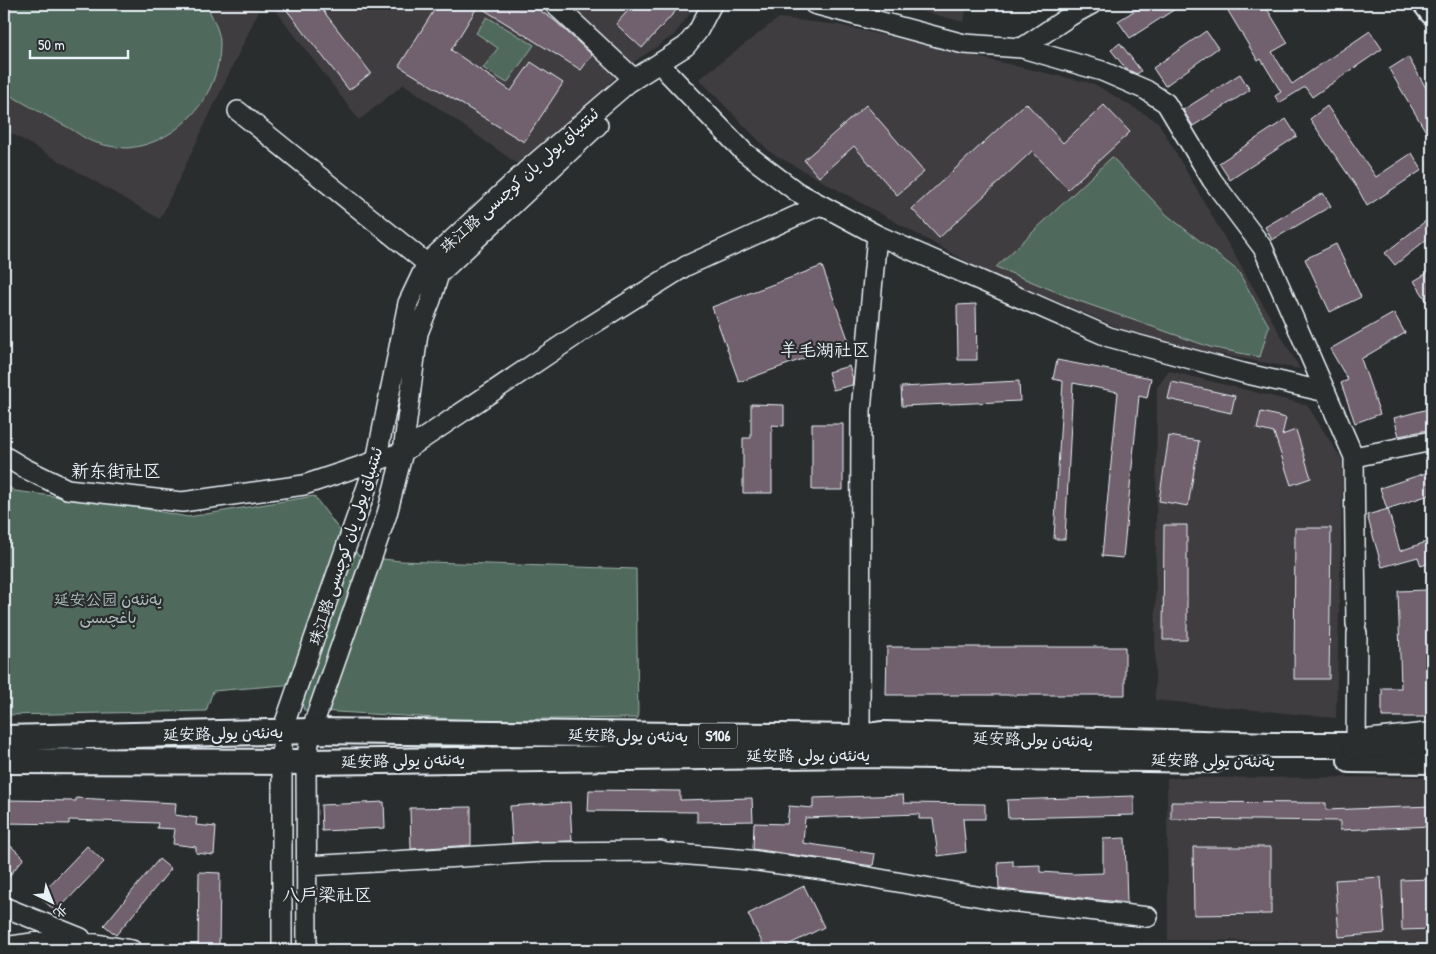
<svg xmlns="http://www.w3.org/2000/svg" width="1436" height="954" viewBox="0 0 1436 954" font-family="'Patrick Hand','Playpen Sans Arabic','LXGW WenKai TC',sans-serif">
<style>
.built{fill:#3f3d41}
.green{fill:#506b5b;stroke:#9caeaa}
.building{fill:#71616d;stroke:#e8f1f8}
.lines{fill:none;stroke-linecap:round;stroke-linejoin:round}
.minor-casing{stroke:#e8f1f8;stroke-width:22}
.major-casing{stroke:#e8f1f8;stroke-width:28}
.highway-casing{stroke:#e8f1f8;stroke-width:31}
.minor{stroke:#2a2d2e;stroke-width:19}
.major{stroke:#2a2d2e;stroke-width:24}
.highway{stroke:#2a2d2e;stroke-width:28}
.labels{text-anchor:middle;stroke-width:4.5;stroke-linejoin:round;paint-order:stroke}
.shield{fill:#2a2d2e;stroke:#afb6bb;stroke-width:1}
.shield-label{font-size:15px;font-weight:bold;fill:#e8f1f8}
.street-label{font-size:16px;fill:#e8f1f8;stroke:#2a2d2e}
.park-label{font-size:16px;fill:#abbbb9;stroke:#2a2d2e}
.neighbourhood-label{font-size:18px;fill:#e8f1f8;stroke:#2a2d2e}
</style>
<rect width="100%" height="100%" fill="#2a2d2e"/>
<filter id="ink" filterUnits="userSpaceOnUse"><feTurbulence type="fractalNoise" baseFrequency=".02" numOctaves="2"/><feDisplacementMap in="SourceGraphic" scale="10" xChannelSelector="R" yChannelSelector="G"/><feConvolveMatrix kernelMatrix="1 2 1 2 8 2 1 2 1" color-interpolation-filters="sRGB"/></filter>
<g filter="url(#ink)">
<path class="built" d="M4 4H262L160 219 4 129Z
M271 4H697L674 35 625 68 522 167 404 84 359 120Z
M894 4H967L964 22Z
M779 18 838 25 1094 84 1158 122 1300 369 1153 342 978 268 770 152 699 79Z
M1169 371 1307 405 1343 461 1336 718 1155 700 1157 388Z
M1432 777V950H1302L1301 941 1168 940 1167 778Z"/>
<path class="green" d="M4 4H206C211 15 220 30 220 43 221 94 180 143 128 148 119 148 106 146 97 143 88 141 79 134 71 129 48 117 26 104 4 92Z
M487 17 534 45 507 83 483 68 498 48 476 33Z
M1112 157 1167 215 1238 271 1269 326 1260 357 1210 347 1076 300 996 267Z
M4 484 15 491 129 506 188 517 314 496 359 556 400 561 636 569 638 718 469 720 304 710 296 684 213 691 206 711 4 715Z
M1432 944V950H1340V945Z"/>
<path class="building" d="M282 4H318L371 73 349 90Z
M438 4H530L554 20 592 55 581 70 478 6 451 50 511 91 531 62 563 83 524 142 399 66Z
M634 4H682L642 48 616 24Z
M1145 4H1183L1130 38 1118 21Z
M1224 4H1264L1288 43 1272 52 1292 84 1370 31 1382 49 1312 97 1305 87 1279 103 1275 96 1281 92 1261 59 1258 61Z
M1206 31 1218 48 1165 86 1153 68Z
M1120 43 1141 71 1137 74 1126 69 1111 50Z
M1408 57 1432 98V142L1389 69Z
M1240 74 1250 90 1193 126 1183 110Z
M1026 103 1063 143 1104 105 1130 132 1068 189 1032 151 939 238 912 209Z
M866 105 924 172 897 195 854 146 819 177 804 160Z
M1327 106 1376 177 1412 153 1422 170 1367 206 1358 189 1310 119Z
M1286 119 1297 136 1230 180 1219 163Z
M1323 193 1331 206 1272 240 1265 227Z
M1432 216V235L1395 265 1385 253Z
M1336 244 1361 297 1330 312 1305 259Z
M822 266 849 342 739 382 712 307Z
M1432 270V309L1414 281Z
M976 304 977 360H958L957 305Z
M1394 313 1405 333 1361 359 1380 414 1355 423 1341 383 1348 380 1330 349Z
M1057 360 1151 378 1147 398 1139 396 1123 558 1102 556 1118 392 1073 383 1065 539H1054L1063 381 1053 379Z
M849 366 853 379 852 385 833 390 828 372Z
M1019 381 1020 401 902 406 901 387Z
M1172 382 1235 396 1231 413 1168 399Z
M751 404 784 405V426L772 425V493H743V438H751Z
M1432 408V429L1399 436 1394 418Z
M1261 412 1286 418 1282 435 1296 430 1311 478 1291 485 1274 433 1257 429Z
M812 424H843V490H812Z
M1169 436 1199 441 1188 506 1159 501Z
M1432 471V494L1387 509 1380 488Z
M1388 509 1400 551 1432 540V562L1421 566 1418 557 1382 567 1367 515Z
M1164 525H1187V640H1163Z
M1295 528H1331L1329 679H1294Z
M1427 590 1432 717H1382V688H1401L1398 591Z
M887 647H1125V695H886Z
M589 790 680 791V800L752 798 753 821 697 822V812L588 811Z
M903 795 904 803 985 804V819H963L966 852 938 856 933 819H919V814L805 818 803 843 875 854 873 866 753 849 754 823 787 824 789 806 813 808V798Z
M1134 796V815L1008 818 1007 800Z
M76 798 176 803 175 815 197 818 196 825 216 827 214 855 196 853V847L173 844 175 829 157 828 158 823 69 820V824L4 823V800L76 801Z
M384 802 385 828 322 831 321 805Z
M570 802 572 841 512 843 510 806Z
M1171 802 1326 803V810L1432 806V826L1340 830V821L1171 819Z
M471 807V845L411 849 410 808Z
M1125 838 1127 903 999 889 998 862 1013 861V866L1040 865V872L1073 874 1103 873V839Z
M4 840 24 858 4 882Z
M87 846 104 862 56 912 39 896Z
M1193 847H1271V914L1194 915Z
M159 859 171 869 116 935 104 925Z
M199 872 220 873 219 950H198Z
M1381 877 1385 933 1339 937 1335 880Z
M1432 879V929L1402 930 1401 880Z
M804 886 824 927 778 950H766L748 914Z"/>
<g class="lines">
<g class="minor-casing">
<path id="minor" d="M554 4 634 79
M814 4 964 44 1022 48 1102 71 1146 90 1166 103 1212 180 1263 248 1354 457 1356 624
M1022 48 1070 16 1092 4
M667 72 744 152 797 192 877 235 1109 337 1243 373 1326 392
M238 111 435 270
M4 456 24 468 67 489 182 502 304 485 403 452 587 328 686 266 820 205
M1354 457 1432 441
M860 737 861 411 877 235
M1356 745 1357 633
M667 853 750 860 846 873 999 900 1148 917
M307 866 544 852 661 851
M4 907 81 938
M4 947 46 941 97 944 132 950
M282 950V731L376 461 408 303 427 263 527 170 628 83 686 46 698 31 712 4
M307 950 306 762 311 731 387 514 403 452 418 333 431 300 439 274 598 125"/>
</g>
<g class="major-casing">
<path id="major" d="M1426 4 1432 12
M4 738 311 731 860 737 883 734 1272 745H1376
M1350 760 1432 761
M4 761 306 762 865 755 1214 760"/>
</g>
<g class="highway-casing">
<path id="highway" d="M1356 745 1432 737"/>
</g>
<use href="#minor" class="minor"/>
<use href="#major" class="major"/>
<use href="#highway" class="highway"/>
</g>
</g>
<g class="labels">
<rect class="shield" x="699" y="723.5" width="38" height="25" rx="4"/>
<g class="shield-label">
<text x="718" y="741">S106</text>
</g>
<g class="street-label">
<text transform="translate(519 180) rotate(-42)" y="6">珠江路 ئىتتىپاق يولى يان كوچىسى</text>
<text transform="translate(345 546) rotate(-72)" y="6">珠江路 ئىتتىپاق يولى يان كوچىسى</text>
<text transform="translate(223 733) rotate(-1)" y="6">延安路يەنئەن يولى</text>
<text transform="translate(628 735) rotate(1)" y="6">延安路يەنئەن يولى</text>
<text transform="translate(1033 739) rotate(2)" y="6">延安路يەنئەن يولى</text>
<text x="808" y="761">延安路 يەنئەن يولى</text>
<text transform="translate(403 760) rotate(-1)" y="6">延安路 يەنئەن يولى</text>
<text transform="translate(1213 760) rotate(1)" y="6">延安路 يەنئەن يولى</text>
</g>
<g class="park-label">
<text x="108" y="605">延安公园 يەنئەن<tspan x="108" dy="18">باغچىسى</tspan></text>
</g>
<g class="neighbourhood-label">
<text x="825" y="356">羊毛湖社区</text>
<text x="116" y="477">新东街社区</text>
<text x="327" y="901">八户梁社区</text>
</g>
</g>
<rect width="1436" height="954" fill="none" stroke="#2a2d2e" stroke-width="20"/>
<rect x="10" y="10" width="1416" height="934" fill="none" stroke="#e8f1f8" stroke-width="2" filter="url(#ink)"/>
<g transform="translate(52 902) rotate(137)" stroke="#2a2d2e" stroke-width="4" paint-order="stroke">
<path d="M0-4L9 19L0 12L-9 19Z" fill="#e8f1f8"/>
<text y="-8" font-size="14" font-weight="bold" text-anchor="middle" fill="#e8f1f8">北</text>
</g>
<path d="M30 50v8h98v-8" fill="none" stroke="#e8f1f8" stroke-width="2.5"/>
<text x="38" y="50" font-size="15" fill="#e8f1f8" stroke="#2a2d2e" stroke-width="4" paint-order="stroke">50 m</text>
</svg>
